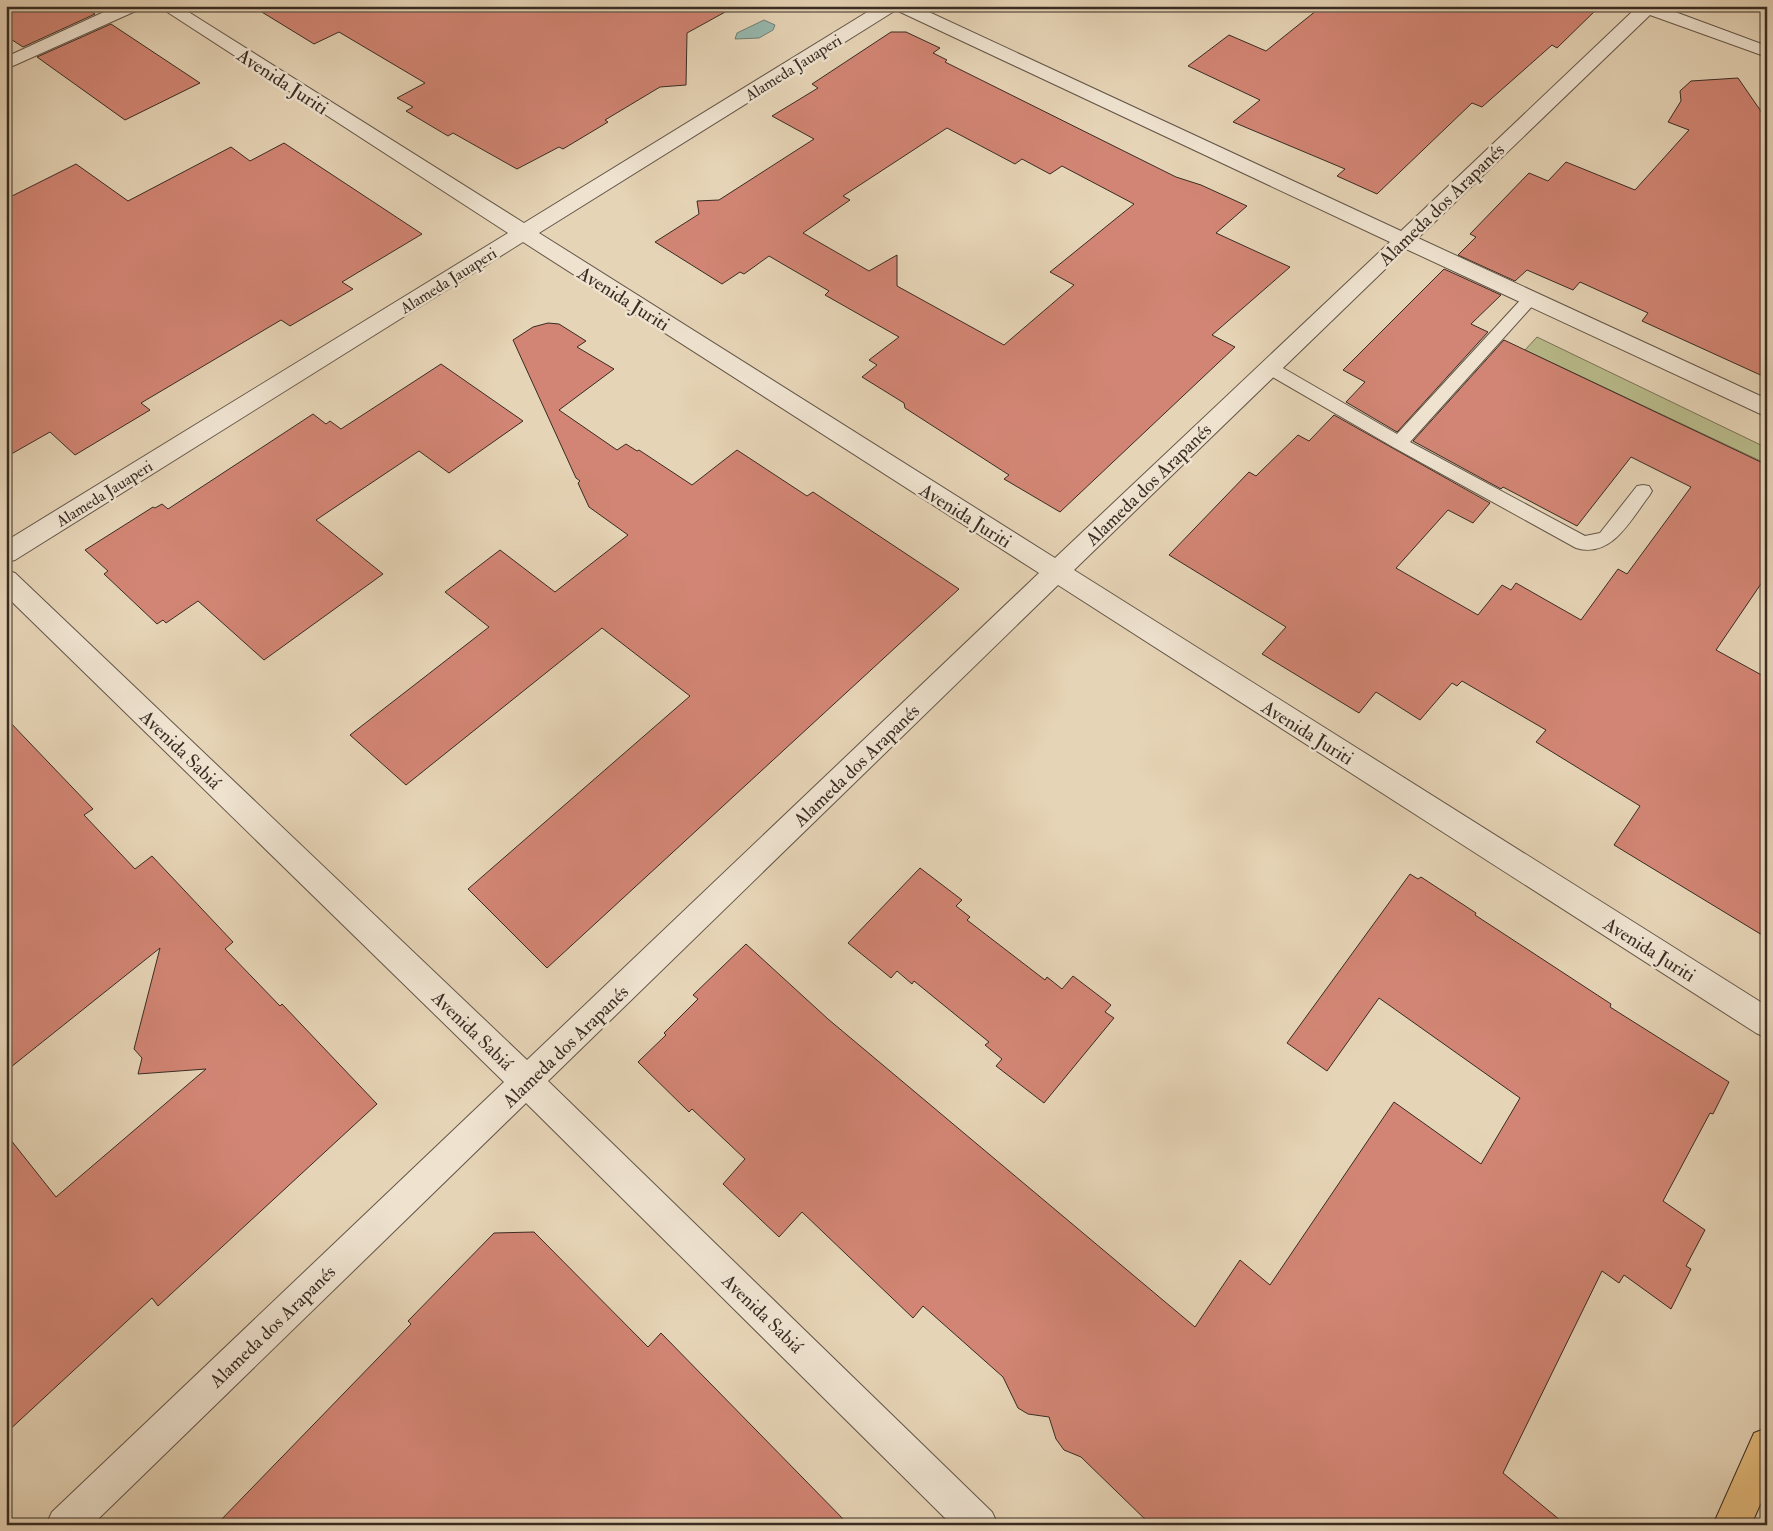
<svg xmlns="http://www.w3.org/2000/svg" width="1773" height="1531" viewBox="0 0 1773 1531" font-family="'IM FELL Double Pica',serif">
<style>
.green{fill:#b9bb8b;stroke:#797457}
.water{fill:#96b8ae;stroke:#718076}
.building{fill:#d28574;stroke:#392c23;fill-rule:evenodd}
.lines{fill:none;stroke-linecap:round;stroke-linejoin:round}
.lane-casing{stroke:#645648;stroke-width:2}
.street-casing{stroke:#645648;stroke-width:2}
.primary-casing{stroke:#392c23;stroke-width:2}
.lane{fill:#efe3d0;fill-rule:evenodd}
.street{fill:#efe3d0;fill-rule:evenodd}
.primary{fill:#e3ba7b;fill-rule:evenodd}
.labels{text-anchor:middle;stroke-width:5;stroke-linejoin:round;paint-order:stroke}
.far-street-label{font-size:16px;fill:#392c23;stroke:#efe3d0}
.street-label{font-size:19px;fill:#392c23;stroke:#efe3d0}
</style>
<rect width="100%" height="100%" fill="#e6d4b6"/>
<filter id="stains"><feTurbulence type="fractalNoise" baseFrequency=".004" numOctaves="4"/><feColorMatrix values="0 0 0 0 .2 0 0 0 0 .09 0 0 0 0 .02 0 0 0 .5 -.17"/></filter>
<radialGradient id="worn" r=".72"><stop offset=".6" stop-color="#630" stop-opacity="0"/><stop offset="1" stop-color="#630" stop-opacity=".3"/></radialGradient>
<path class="green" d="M1537 337 1767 448V464L1525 350Z"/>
<path class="water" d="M764 20 775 25 773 30 759 38 735 39 737 33Z"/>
<path class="building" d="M6 6H84L95 14 23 47 6 36Z
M252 6H736L687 33 686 85 660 87 605 120 608 122 563 149 559 147 517 169 453 133 448 136 406 111 413 107 397 98 425 83 339 32 314 44Z
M1322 6H1600L1557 48 1552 45 1482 107 1472 103 1377 194 1337 176 1345 169 1233 122 1260 100 1188 66 1229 35 1266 51Z
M111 24 200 83 125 120 37 57Z
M891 32H906L940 48 933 53 947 60 945 62 1176 177 1201 185 1247 206 1216 233 1290 267 1212 335 1235 347 1060 512 1004 479 1009 475 905 408 904 403 862 377 877 365 869 360 899 337 825 295 829 291 769 256 744 274 740 272 722 284 655 242 699 214 697 201 719 200 814 139 772 116 818 88 812 84ZM947 128 1015 164 1022 159 1050 174 1062 166 1134 204 1050 272 1074 285 1004 345 897 286V255L869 271 803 233 850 200 843 196Z
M1738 78 1767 120V378L1642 321 1648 313 1580 282 1573 290 1527 270 1515 281 1458 255 1476 237 1470 234 1529 173 1548 181 1566 162 1635 190 1689 130 1668 122 1681 101 1680 91 1691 81Z
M284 143 422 234 342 282 353 289 290 326 281 320 141 403 150 410 75 455 50 432 6 457V199L76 164 128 201 231 147 250 161Z
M1444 269 1501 295 1471 324 1488 332 1397 432 1346 402 1365 382 1343 370Z
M548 323 559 324 586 341 577 347 614 369 559 410 617 450 626 444 637 451 639 450 692 485 737 450 807 496 813 492 959 589 547 968 468 889 690 696 602 628 406 785 350 735 489 627 445 592 500 550 555 592 628 535 589 507 578 483 580 481 576 478 513 340 533 327Z
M1504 340 1767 465V575L1716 650 1767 678V938L1614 845 1640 806 1536 742 1546 730 1462 681 1457 686 1452 683 1420 720 1376 692 1359 713 1262 654 1286 627 1169 555 1249 472 1256 476 1298 435 1309 441 1334 415 1490 503 1473 523 1448 510 1396 568 1478 615 1502 585 1511 590 1516 583 1581 620 1618 569 1627 574 1691 487 1631 457 1577 526 1503 487 1501 489 1413 441Z
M441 364 523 421 449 473 419 451 316 520 383 574 264 660 198 601 166 623 163 620 157 624 104 574 108 571 85 550 153 507 155 508 162 504 168 509 313 414 326 424 330 421 341 429Z
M6 718 93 809 84 815 135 869 152 856 233 942 225 949 280 1006 282 1004 377 1104 158 1306 152 1298 6 1433V1134L56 1197 206 1069 138 1074 142 1058 134 1049 160 948 6 1071Z
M920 868 962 900 956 906 970 917 967 920 1045 980 1047 977 1062 989 1073 976 1111 1005 1105 1012 1114 1018 1044 1103 996 1066 1002 1059 985 1045 989 1042 914 981 912 984 897 971 891 978 848 943Z
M1410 874 1418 879 1421 877 1476 913 1475 915 1611 1004 1610 1007 1729 1082 1713 1114 1710 1113 1663 1201 1705 1230 1686 1266 1691 1269 1671 1309 1624 1275 1619 1283 1602 1271 1503 1473 1566 1525H1151L1081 1457 1064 1450 1056 1439 1049 1417 1028 1414 1018 1408 1003 1377 923 1306 913 1318 802 1212 779 1237 723 1184 745 1159 692 1109 689 1112 638 1062 666 1035 664 1033 698 999 693 995 746 944 828 1019 1195 1327 1240 1260 1270 1285 1394 1102 1481 1164 1520 1098 1379 998 1327 1071 1287 1043Z
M534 1232 648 1347 661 1333 849 1525H216L411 1324 408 1321 494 1233Z"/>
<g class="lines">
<g class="lane-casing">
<path id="lane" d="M1530 294 1535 295 1538 299 1535 303 1410 442 1585 536 1600 533 1637 486 1643 485 1649 486 1652 491 1649 496C1631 519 1612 559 1576 548L1393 447 1264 372 1262 368 1264 364H1276L1397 434 1525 295Z"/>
</g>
<g class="street-casing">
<path id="street" d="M117 6H141L138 10 6 69V57Z
M158 6H179L524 223 877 6H916L1401 231 1635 9 1633 6H1659L1767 46V57L1650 15 1418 238 1767 399V417L1406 249 1074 570 1767 1006V1038L1756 1033 1058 585 548 1081 992 1512 998 1525H952L526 1103 92 1525H46L52 1512 504 1082 6 596V570L15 573 527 1060 1039 573 523 242 15 560 6 562V541L508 233ZM896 10 1390 242 1055 558 539 233Z"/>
</g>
<g class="primary-casing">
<path id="primary" d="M1767 1428V1489L1751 1525H1713L1754 1433Z"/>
</g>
<use href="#lane" class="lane"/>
<use href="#street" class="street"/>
<use href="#primary" class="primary"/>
</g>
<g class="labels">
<g class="far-street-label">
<text transform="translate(793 67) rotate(-32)" y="6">Alameda Jauaperi</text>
<text transform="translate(448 280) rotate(-32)" y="6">Alameda Jauaperi</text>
<text transform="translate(104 493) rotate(-32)" y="6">Alameda Jauaperi</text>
</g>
<g class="street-label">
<text transform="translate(283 81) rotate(33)" y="7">Avenida Juriti</text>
<text transform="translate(1441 204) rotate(-44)" y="7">Alameda dos Arapanés</text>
<text transform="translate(624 298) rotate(32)" y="7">Avenida Juriti</text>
<text transform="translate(1148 484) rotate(-44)" y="7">Alameda dos Arapanés</text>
<text transform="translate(966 515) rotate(32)" y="7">Avenida Juriti</text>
<text transform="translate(1308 732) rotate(32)" y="7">Avenida Juriti</text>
<text transform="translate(181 749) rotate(44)" y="7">Avenida Sabiá</text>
<text transform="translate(856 765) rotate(-44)" y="7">Alameda dos Arapanés</text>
<text transform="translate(1650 949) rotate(32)" y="7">Avenida Juriti</text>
<text transform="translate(473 1030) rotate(44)" y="7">Avenida Sabiá</text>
<text transform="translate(565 1046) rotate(-44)" y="7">Alameda dos Arapanés</text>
<text transform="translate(763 1313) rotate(44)" y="7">Avenida Sabiá</text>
<text transform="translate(272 1326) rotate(-44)" y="7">Alameda dos Arapanés</text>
</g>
</g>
<rect width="1773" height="1531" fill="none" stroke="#e6d4b6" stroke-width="25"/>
<rect x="8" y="8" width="1758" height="1516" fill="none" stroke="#392c23" stroke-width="2.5"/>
<rect x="12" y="12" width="1748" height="1506" fill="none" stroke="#392c23"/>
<rect width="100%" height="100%" filter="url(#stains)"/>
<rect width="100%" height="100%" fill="url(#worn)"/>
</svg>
